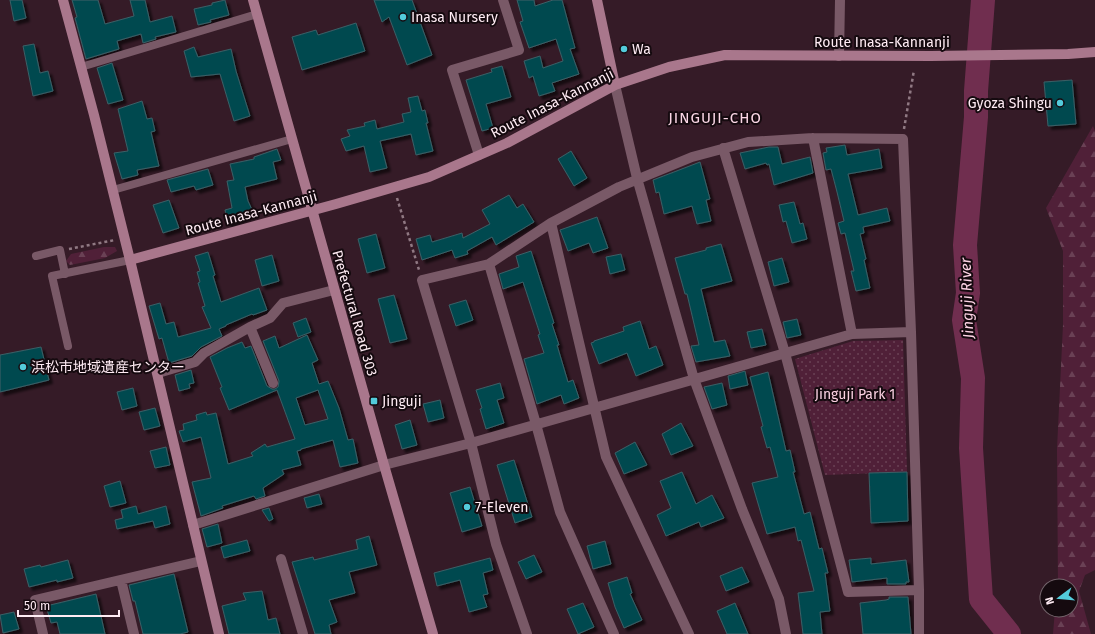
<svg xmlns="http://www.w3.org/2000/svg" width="1095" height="634" viewBox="0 0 1095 634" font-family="'Fira Sans','Noto Sans JP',sans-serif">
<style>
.green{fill:url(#green-dots)}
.forest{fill:url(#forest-firs)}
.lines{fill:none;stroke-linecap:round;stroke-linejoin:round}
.river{stroke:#702e4f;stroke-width:24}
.building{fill:#064850;stroke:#3a6066;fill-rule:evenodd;filter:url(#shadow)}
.path{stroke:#907983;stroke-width:2.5;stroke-dasharray:3 3;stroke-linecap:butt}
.lane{stroke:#795967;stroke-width:8}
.street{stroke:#795967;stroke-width:10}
.secondary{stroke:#a9778c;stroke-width:10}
.poi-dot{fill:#53cbdb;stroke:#150a0f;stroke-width:1.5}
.labels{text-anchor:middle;stroke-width:4;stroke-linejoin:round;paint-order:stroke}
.poi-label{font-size:14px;fill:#ffecf4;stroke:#150a0f;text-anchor:start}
.street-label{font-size:14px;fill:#ffecf4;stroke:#150a0f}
.park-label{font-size:14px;fill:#fad0e1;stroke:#150a0f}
.neighbourhood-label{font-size:15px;letter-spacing:1px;fill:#fbd7e6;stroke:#150a0f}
.water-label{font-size:15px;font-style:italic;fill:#ffd4e6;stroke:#150a0f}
</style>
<defs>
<pattern id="green-dots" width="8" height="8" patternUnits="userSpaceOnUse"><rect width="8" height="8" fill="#502038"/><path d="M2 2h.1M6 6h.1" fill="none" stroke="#6a4155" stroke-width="1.8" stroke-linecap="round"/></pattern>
<pattern id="forest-firs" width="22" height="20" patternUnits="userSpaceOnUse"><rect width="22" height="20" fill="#502038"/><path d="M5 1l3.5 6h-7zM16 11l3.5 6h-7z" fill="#6a4155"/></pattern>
<filter id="shadow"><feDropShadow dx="3.5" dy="3.5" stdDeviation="1" flood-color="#0009"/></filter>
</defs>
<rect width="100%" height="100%" fill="#351b27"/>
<path class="green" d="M903 340 907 472 825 475 795 359 853 341Z"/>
<path class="forest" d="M1093 126 1095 131V570L1085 575 1079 591 1091 634H1053L1055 610H1071V586H1058L1057 449 1063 325V251L1046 208Z
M104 247H115L117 251 105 258 70 265 66 261 71 254Z"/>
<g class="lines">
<path class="river" d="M983 0 976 91V117L965 245 968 293 964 320 973 378 971 448 981 599 1009 634"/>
</g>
<path class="building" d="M10 0H22L26 18 14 21Z
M72 0H98L105 24 134 16 130 0H145L150 22 172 16 176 32 155 37 156 39 143 43 141 34 117 41 119 49 86 59 75 18 77 17Z
M225 0 229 15 210 20 211 22 198 25 194 9 212 5V3Z
M374 0H412L432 55 407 65 389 17 382 22Z
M517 0H534L535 6 553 0H562L575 48 570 49 579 74 552 83 555 91 539 96 533 76 529 78 524 61 540 56 543 68 563 61 556 39 529 48 520 22 523 21Z
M356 23 365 51 302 70 292 37 316 30 318 35Z
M34 44 40 73 48 71 53 91 33 96 23 46Z
M194 47 198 57 231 49 236 71 250 116 234 121 220 74 191 77 184 51Z
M112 63 123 100 108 104 97 68Z
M502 66 511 97 486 104 493 128 482 131 466 80 492 72 491 69Z
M1072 80 1076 124 1048 126 1044 82Z
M418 96 422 111 425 110 428 123H426L433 151 416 155 411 134 380 141 387 168 370 172 364 146 346 151 341 139 350 136 347 130 365 126 364 123 375 120 377 129 404 122 402 114 411 112 408 98Z
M142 101 147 119 152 118 155 131 151 132 159 166 137 170 138 175 122 179 114 153 128 151 118 109Z
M845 145 847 155 879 149 882 168 848 174 858 215 887 208 890 221 863 227 864 233 860 234 866 259 864 260 870 288 856 291 851 271H854L845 233 841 234 838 223 844 221 837 192 831 169 826 170 823 153 827 152 826 148Z
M769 147H778L782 164 810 157 813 173 774 185 769 164 767 165 766 163 745 169 740 153Z
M277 149 281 160 273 162 277 179 245 187 248 201 254 214 228 224 225 210 232 208 227 181 234 180 230 164 254 159V157Z
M571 151 587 178 574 186 558 159Z
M700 162 710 199 706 200 711 221 697 224 692 206 664 214 659 192 656 193 653 180Z
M208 169 213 185 196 190 194 186 171 192 167 180Z
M509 195 517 208 523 204 534 222 496 245 492 237 467 251 468 254 455 258 452 250 422 260 416 239 430 235 432 242 462 233 463 238 490 224 482 210Z
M169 200 179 228 163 233 153 205Z
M794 202 800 224 803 223 807 239 792 243 786 221 783 222 779 205Z
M597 217 608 248 593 253 589 243 568 251 560 230Z
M376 234 385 268 367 273 358 239Z
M721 244 732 281 701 289 714 342 725 340 730 356 696 362 691 346 699 345 687 294H685L675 258 706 250V248Z
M531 251 554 323 552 324 559 345H557L568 382 573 380 579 398 564 404 561 395 537 404 524 359 544 353 538 335 540 334 523 282 503 289 499 274 519 267 516 256Z
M208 252 215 275 213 276 221 302 259 288 267 310 253 315 252 314 226 325V326L219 329 222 336 201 347 192 356 169 363 162 338 159 339 149 306 160 303 166 324 174 322 178 337 211 328 202 307 205 306 198 283 200 282 197 272 200 271 195 256Z
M621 254 625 270 610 274 606 257Z
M272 255 279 281 262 286 255 260Z
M782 258 789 282 774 286 768 262Z
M394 295 407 339 390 343 378 299Z
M466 300 473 320 456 326 449 305Z
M306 318 311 332 298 337 293 323Z
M797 319 801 335 787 338 783 322Z
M640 321 649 349 656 346 663 365 636 376 627 353 599 364 591 343 594 342V341L624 331 623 327Z
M762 329 766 345 751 348 747 332Z
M307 335 318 360 312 363 319 384 328 381 339 408 348 440 353 439 358 463 340 467 333 440 301 449V450L297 451 301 465 282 470 284 474 263 488 265 496 256 499 254 496 222 506 223 508 201 516 192 482 211 478 201 437 183 442 179 431 184 430 183 424 197 420 196 415 206 412 207 415 216 413 228 464 253 456 251 453 265 444 267 447 295 439 277 390 229 410 220 388 222 387 210 357 227 348 242 342 245 348 251 346 267 386 272 389H275L278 387 279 381 263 341 275 336 279 348ZM318 390 328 419 305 425 296 398Z
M41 347 49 380 0 392V355Z
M191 370 194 383 189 384 190 388 179 391 175 375Z
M745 371 748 385 730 389 728 376Z
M768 372 786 451 790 450 795 472H793L804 514 810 512 819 549 822 548 828 573H825L830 611 820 612 822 634H803L798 593 814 591 801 540 798 541 795 527 767 534 752 483 778 477 770 447 767 448 761 427 763 426 750 377Z
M500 383 504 398 497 400 504 423 486 429 480 409 482 408 476 390Z
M722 383 727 405 712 409 704 387Z
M133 388 137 406 122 410 117 392Z
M440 400 444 418 428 422 423 404Z
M155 408 160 426 144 430 139 412Z
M410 420 417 445 402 449 395 425Z
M681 423 693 446 671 455 662 434Z
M635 442 647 465 624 474 615 453Z
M166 447 170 465 155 468 150 451Z
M514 460 532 517 515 523 497 465Z
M682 472 696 504 712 495 724 518 701 527 699 522 666 536 657 515 671 508 660 481Z
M907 472 908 521 871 523 869 473Z
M120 481 126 503 110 507 104 486Z
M470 487 482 526 462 532 450 493Z
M319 494 322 504 307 508 304 498Z
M136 506 138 514 166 506 170 524 155 528 153 521 117 529 115 520 123 518 121 510Z
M269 508 273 519 269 521 262 510Z
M218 524 222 543 207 547 202 529Z
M369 536 377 565 349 572 355 593 329 600 337 622 329 625 331 634H315L292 562 313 557 314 560 358 549 356 540Z
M247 540 250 551 224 558 221 547Z
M605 541 611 564 593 569 587 546Z
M534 555 542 572 526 579 518 562Z
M490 558 493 570 483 573 488 594 483 595 487 607 469 612 460 580 437 586 434 573Z
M871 558V564L906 560 909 582H906V584H887V578L852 582 849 560Z
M68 560 73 578 57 582V580L29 587 24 569 40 565 41 567Z
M742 567 749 582 726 591 720 576Z
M174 574 188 632 180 634H143L135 601H133L129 585Z
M627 577 632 593 630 594 642 620 624 628 615 607 608 583Z
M262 591 268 620 276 618 280 634H229L222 606 246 600 243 593Z
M96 594 105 634H60L57 622 51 623 46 606Z
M889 597H908L911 634H863L860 603 886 600 889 599Z
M583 603 594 627 578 634 567 609Z
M735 603 748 634H727L717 611Z
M14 612 19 629 3 633 0 615Z"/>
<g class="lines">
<path class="path" d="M904 129 914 70
M397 198 419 270
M69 249 115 240"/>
<path class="lane" d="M81 67 257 14
M113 190 292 139
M36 256 60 250 65 274
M68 346 52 276 130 260"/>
<path class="street" d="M839 56 840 0
M615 85 637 178 694 379 742 509 779 599 786 634
M813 138 852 334
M723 148 785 353 848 592 919 590
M479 155 452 70 519 50 503 0
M551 223 606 457 689 634
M489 264 536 424 560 512 614 634
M158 373 195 362 204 353 250 327
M273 383 250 327 270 318 283 303 334 290
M193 525 384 465 471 443 594 408 852 334 911 332
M281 559 303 634
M121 580 134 634
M43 634 35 600 201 561
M527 634 496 544 471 443 422 280 489 264 551 223 619 187 692 157 748 142 813 138 903 139 911 332 919 590V634"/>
<path class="secondary" d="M63 0 94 115 130 260 219 634
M253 0 384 465 433 634
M597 0 615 85
M130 260 336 204 429 177 507 143 615 85 669 67 725 55 931 56 1068 54 1095 52"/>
</g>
<g class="poi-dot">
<circle cx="403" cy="17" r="4"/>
<circle cx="624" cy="49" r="4"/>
<circle cx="1060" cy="103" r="4"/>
<circle cx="23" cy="367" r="4"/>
<rect x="370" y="397" width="8" height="8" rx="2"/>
<circle cx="467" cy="507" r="4"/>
</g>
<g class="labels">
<g class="poi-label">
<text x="411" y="22">Inasa Nursery</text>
<text x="632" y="54">Wa</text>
<text x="1052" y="108" text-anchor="end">Gyoza Shingu</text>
<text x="31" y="372">浜松市地域遺産センター</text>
<text x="382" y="406">Jinguji</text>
<text x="475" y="512">7-Eleven</text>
</g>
<g class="street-label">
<text x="882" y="47">Route Inasa-Kannanji</text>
<text transform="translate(552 103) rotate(-27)" y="5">Route Inasa-Kannanji</text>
<text transform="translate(251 213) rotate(-15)" y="5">Route Inasa-Kannanji</text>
<text transform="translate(355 313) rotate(74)" y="5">Prefectural Road 303</text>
</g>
<g class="park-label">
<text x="855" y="399">Jinguji Park 1</text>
</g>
<g class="neighbourhood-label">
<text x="715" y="123">JINGUJI-CHO</text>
</g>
<g class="water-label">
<text transform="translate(967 298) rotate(-92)" y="5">Jinguji River</text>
</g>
</g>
<g transform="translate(1059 598) rotate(254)"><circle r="19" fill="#150a0f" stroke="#73646b"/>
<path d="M0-3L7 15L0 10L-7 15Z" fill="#53cbdb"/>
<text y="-6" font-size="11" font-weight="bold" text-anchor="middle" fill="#ffecf4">N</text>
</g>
<path d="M18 610v6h101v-6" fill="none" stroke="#ffecf4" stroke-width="2"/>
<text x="24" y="610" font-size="12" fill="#ffecf4" stroke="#150a0f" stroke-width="3" paint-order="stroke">50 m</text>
</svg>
